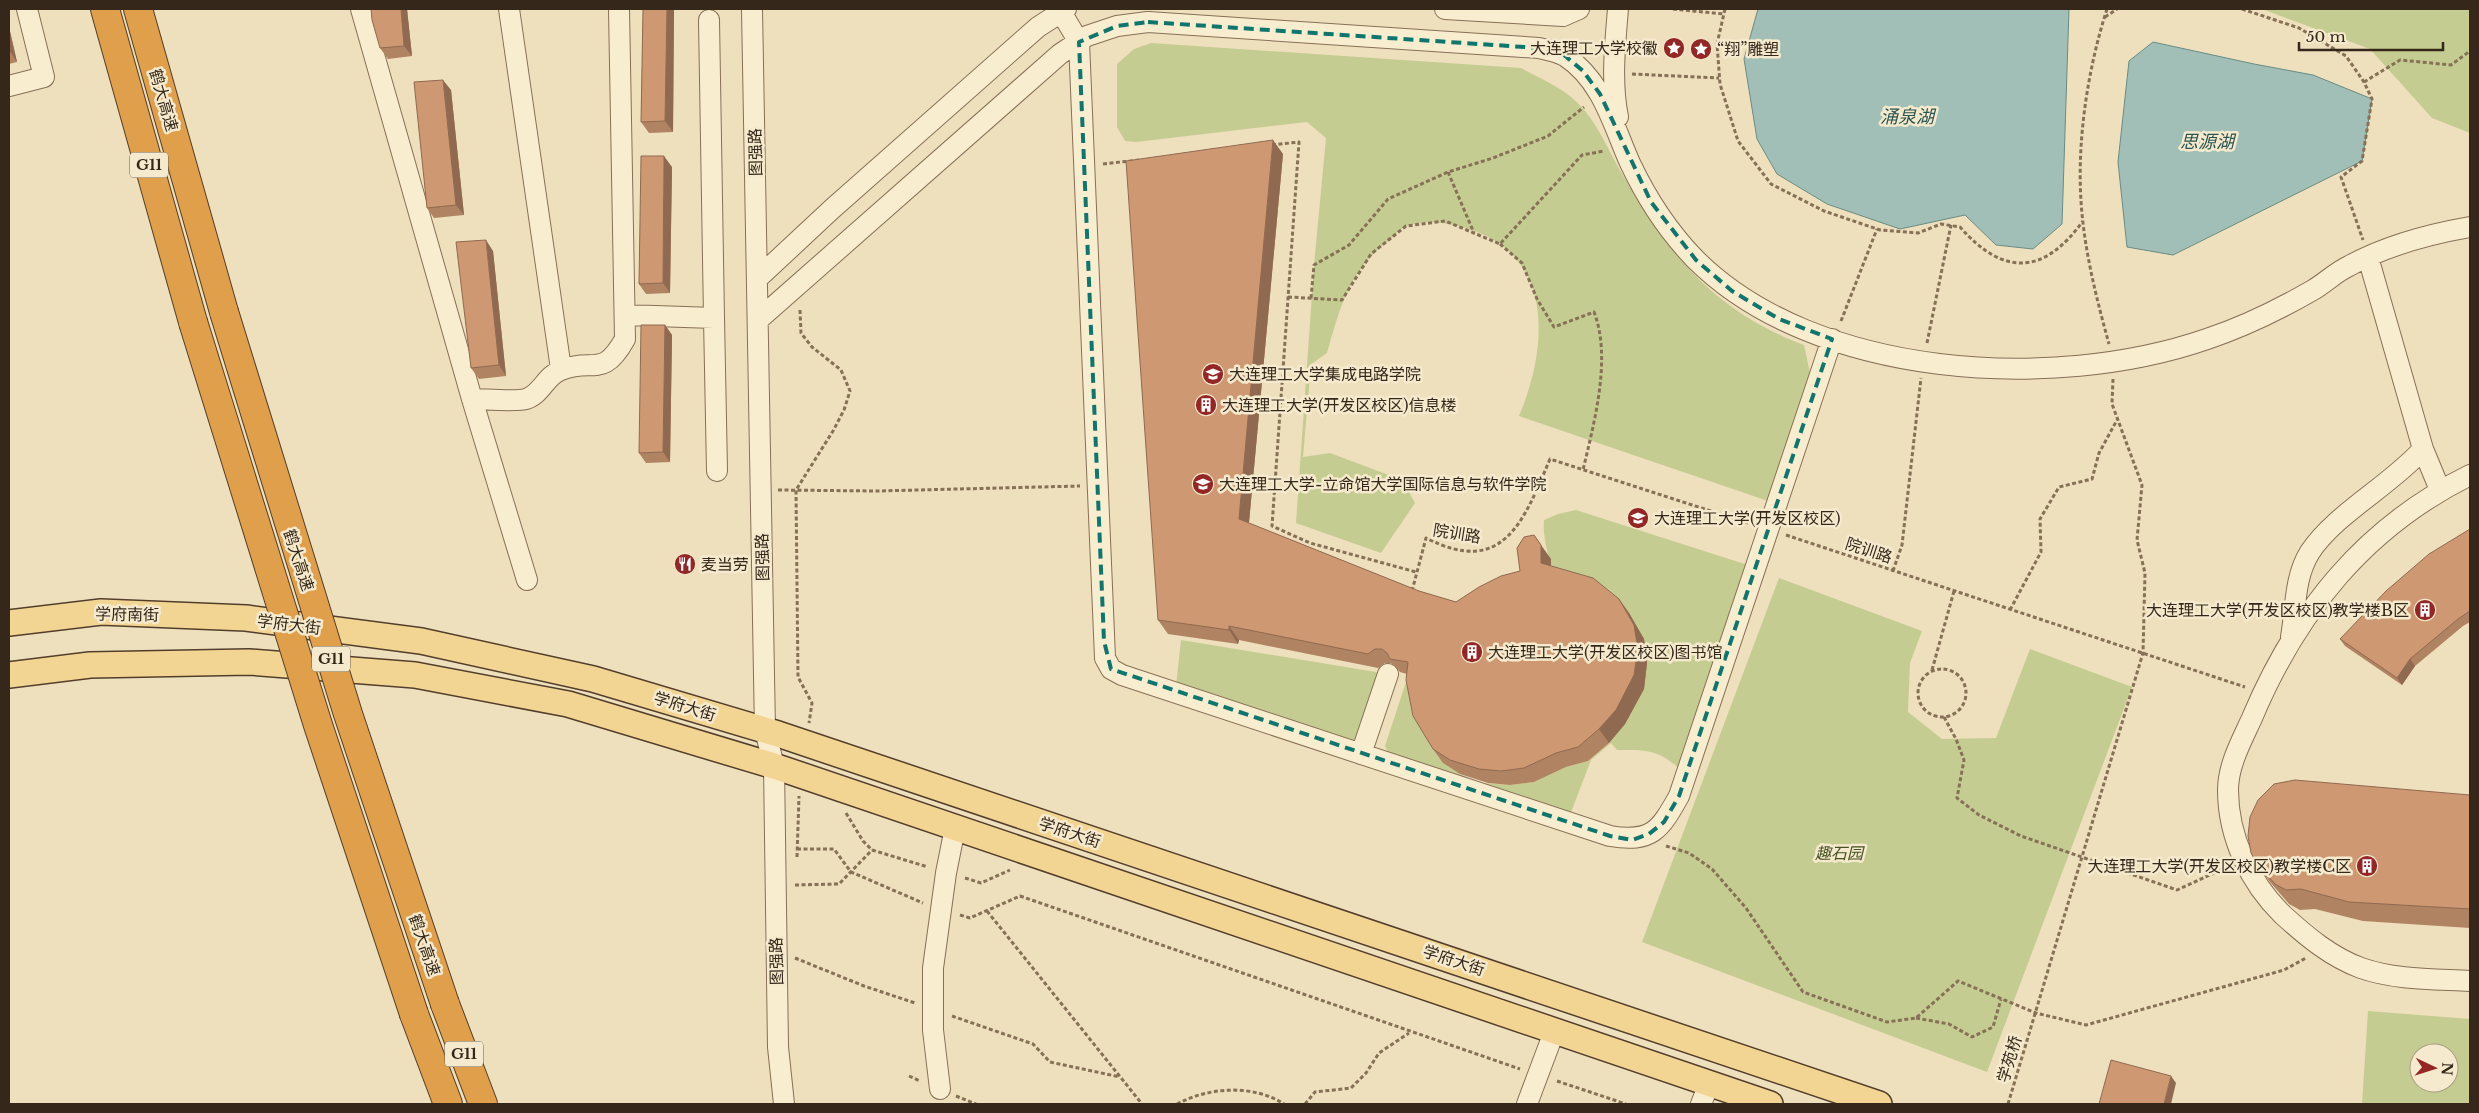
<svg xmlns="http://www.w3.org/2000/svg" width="2479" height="1113" viewBox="0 0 2479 1113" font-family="'Libre Baskerville','Noto Sans SC',serif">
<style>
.green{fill:#c5cc91;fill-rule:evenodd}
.water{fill:#a1bfb6;stroke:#698c84}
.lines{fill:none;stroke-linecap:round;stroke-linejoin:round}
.minor-casing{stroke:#867056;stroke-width:22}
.major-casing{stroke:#533e2b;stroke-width:28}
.highway-casing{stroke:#533e2b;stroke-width:30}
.path{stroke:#867056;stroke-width:3;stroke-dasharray:4 2.5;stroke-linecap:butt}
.minor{stroke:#f9edd0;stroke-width:20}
.major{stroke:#f3d593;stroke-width:25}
.highway{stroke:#e09f4b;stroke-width:28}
.highway-bridge-casing{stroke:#533e2b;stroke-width:30;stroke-linecap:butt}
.highway-bridge{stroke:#e09f4b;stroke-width:28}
.wall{fill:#b08362}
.shaded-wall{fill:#906a50}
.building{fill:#cd9872;stroke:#906a50}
.marked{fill:none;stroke:#0f766e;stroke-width:4;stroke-dasharray:10 6;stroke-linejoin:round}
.labels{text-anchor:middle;stroke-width:5;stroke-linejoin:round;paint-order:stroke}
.shield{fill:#f5eacd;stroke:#6f6250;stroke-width:1}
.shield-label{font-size:15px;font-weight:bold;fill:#35281b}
.poi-label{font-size:16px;fill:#35281b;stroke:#f5eacd;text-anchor:start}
.street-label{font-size:16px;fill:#35281b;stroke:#f5eacd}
.park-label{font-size:16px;font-style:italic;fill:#455121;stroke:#f5eacd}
.water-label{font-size:18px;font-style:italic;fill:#2a5552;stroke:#f5eacd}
</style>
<rect width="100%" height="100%" fill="#eedfbd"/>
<path class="green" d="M2262 9H2470V133L2432 118 2370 49Z
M1151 43 1521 68C1537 77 1557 85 1571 97 1596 118 1605 144 1621 172 1669 254 1712 310 1804 345L1811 378 1771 502 1519 416C1548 348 1555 256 1469 229 1449 223 1427 219 1407 226 1400 228 1394 236 1389 240 1349 271 1340 307 1327 353L1311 364 1303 457 1330 453 1402 480 1415 503 1381 553 1296 523 1314 265 1326 138 1307 122 1136 142 1125 141 1117 127V64L1134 49Z
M1576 510 1754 567 1679 768C1656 749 1646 750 1617 750L1611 743 1591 760 1568 820 1390 757 1385 746 1407 679 1443 763 1460 774 1482 783 1510 785 1534 782 1566 767 1588 761 1609 743 1551 577C1551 557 1542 540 1544 520L1558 514Z
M1779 578 1922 631 1910 663 1908 712 1942 739 1996 738 2030 649 2132 687 1987 1072 1642 942Z
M1181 640 1388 674 1354 746 1176 686Z
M2368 1011 2470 1019V1104H2362ZM2419 1053H2449V1083H2419Z"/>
<path class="water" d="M1758 9H2069L2062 224 2033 249 1996 245 1965 215 1900 229 1827 204 1777 174 1757 139 1744 59Z
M2153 42 2254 64 2313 75 2372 99 2362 161 2173 255 2127 247 2118 162 2129 61Z"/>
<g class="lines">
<g class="minor-casing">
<path id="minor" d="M361 9 472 399 527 580
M509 9 561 369
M752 9 765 730 774 766 778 1047 784 1104
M1445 9 1563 16 1579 9
M1061 12 1079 42 1105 658 1111 669 1122 675 1610 836C1652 843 1660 830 1679 796L1832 339
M9 86 44 77 27 9
M1618 117C1611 82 1615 45 1618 9
M2368 257 2423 449 2440 490
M757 279 832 209 1038 27 1066 9
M626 315 714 318 709 20
M714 318 717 471
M758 320 1060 54 1087 36 1117 26 1148 22 1539 48C1548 50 1558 52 1565 56 1603 81 1613 125 1630 163 1647 199 1668 231 1695 259 1815 379 2054 392 2207 339 2243 327 2280 309 2313 290 2325 283 2336 272 2349 266 2385 246 2430 234 2470 227
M472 399C484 399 517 402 526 399 542 394 545 376 561 370 593 357 602 380 625 339L619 9
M2470 475C2365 527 2297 611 2252 718 2242 740 2228 765 2228 790 2228 837 2250 883 2283 915 2306 936 2331 957 2361 968 2395 980 2435 979 2470 981
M2291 637C2296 609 2294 577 2310 552 2335 514 2391 485 2423 449
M1361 754 1388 674
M940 1089 933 1030V968L946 873 955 828
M1527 1104 1554 1032
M1701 1104 1709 1084"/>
</g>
<g class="major-casing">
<path id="major" d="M9 623 101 612 246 618 421 641 593 679 778 734 1879 1104
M9 675 90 665 249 662 415 675 568 704 774 766 1770 1104"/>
</g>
<g class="highway-casing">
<path id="highway" d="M105 9 193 322
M138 9 224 312
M445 1004 483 1104
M414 1014 448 1104"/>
</g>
<path class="path" d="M1673 9 1724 14
M1725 9 1717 44 1720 84 1738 141 1771 184 1824 211 1880 230 1918 233 1941 224 1960 227C2004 277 2044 275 2083 221
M2107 9C2088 68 2077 139 2081 201 2084 249 2096 297 2109 344
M2242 9 2299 28 2346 56 2364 82 2372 99 2362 161 2341 177 2363 240
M2105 17 2117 9
M1632 74 1719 78
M2364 82 2400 60 2451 65 2470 51
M1272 145 1299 142 1272 526 1310 543 1416 572
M1103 164 1139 160
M1448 172 1474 233
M1500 244 1522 263 1537 299 1554 327 1594 312C1612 358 1594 423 1583 470
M1288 297 1342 300 1371 254 1406 226 1445 221 1500 244 1582 155 1604 151
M1311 298 1314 265 1349 245 1388 199 1448 172 1493 158 1548 136 1584 107
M800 310 801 333 812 347 841 370 850 391 844 410 833 431 796 490 798 677 812 703 809 723
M1841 321 1877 229
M1927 343 1951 225
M778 490 877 491 1080 486
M1786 535 2245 687
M1893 571 1902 545 1921 378
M1412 591 1426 538C1504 578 1524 520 1550 459L1751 524
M2010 610 2041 552 2040 519 2059 487 2092 479 2099 453 2117 420
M1918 693a24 24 0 1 1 48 0a24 24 0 1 1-48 0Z
M1932 670 1954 591
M1944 717 1956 739 1964 760 1957 798 1979 815 2021 836 2177 890 2227 867
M846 813 863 841 872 850 928 867
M1666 846 1689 853 1712 869 1746 908 1803 992 1887 1022 1916 1018 1958 981 2036 1013 2086 1025 2284 970 2306 958
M797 849H834L851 872 923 903
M797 857 799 796
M965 878 981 883 1010 870
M795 885 839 884 872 850
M987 911 1142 1104
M960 915 970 918 1020 896 1520 1069
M795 958 864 986 915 1003
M952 1016 1033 1044 1050 1062 1120 1077
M1916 1018 1949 1024 1972 1037 1993 1027 2001 999
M909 1076 920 1081
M1557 1081 1626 1104
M956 1096 976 1104
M1177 1104C1209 1087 1253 1084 1284 1104
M1305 1104 1315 1092 1351 1088 1366 1073 1379 1053 1409 1033
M2008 1104 2143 653 2145 573 2137 540 2142 485 2112 404 2113 379"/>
<use href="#minor" class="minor"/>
<use href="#major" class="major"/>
<use href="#highway" class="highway"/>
<g class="highway-bridge-casing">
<path id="highway-bridge" d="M224 312 348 714 445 1004
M193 322 318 725 414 1014"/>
</g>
<use href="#highway-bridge" class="highway-bridge"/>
</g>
<path class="wall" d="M407 9 412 56 388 59 380 48Z
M643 9H674L673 132 649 133 641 122Z
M9 27 17 62 9 64Z
M451 90 464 215 434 218 427 208Z
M1283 154 1249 523 1419 591 1456 602 1520 571 1551 559V566L1619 599 1629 613 1644 639 1647 663 1644 689 1625 724 1609 743 1588 761 1566 767 1534 782 1510 785 1488 783 1460 774 1443 763 1433 749 1407 674 1400 672 1394 665 1391 663H1385L1378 668 1239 640 1238 644 1168 634 1158 620Z
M672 167 670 293 646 294 639 284Z
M493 251 506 376 479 379 471 368Z
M665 325 672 335 670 462 646 463 639 453Z
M2470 529V622L2463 626 2415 666 2402 685 2345 646 2340 639Z
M2470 795V928L2363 921 2315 909 2300 910 2289 904 2270 882 2256 862Z"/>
<path class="shaded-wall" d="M401 9H407L412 56 404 46Z
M667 9H674L673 132 665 121Z
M9 27 17 62 9 50Z
M443 80 451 90 464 215 456 205Z
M1273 140 1283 154 1248 533 1239 519Z
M664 156 672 167 670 293 663 283Z
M486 240 493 251 506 376 499 365Z
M665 325 672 335 670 462 663 452Z
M1534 535 1551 559V577L1541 563Z
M1619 599 1629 613 1644 639 1647 663 1644 689 1625 724 1609 743 1599 729Z
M1229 626 1239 640 1238 644 1229 630Z
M2410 659 2415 666 2402 685 2397 678Z
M2171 1076 2176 1083 2171 1104H2164Z"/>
<path class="building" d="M371 9H401L404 46 380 48 372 20Z
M643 9H667L665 121 641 122Z
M443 80 456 205 427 208 414 82Z
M1273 140 1239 519 1419 591 1456 602 1479 587 1501 576 1520 571 1517 548 1524 537 1534 535 1541 545V563L1593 578 1619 599 1634 625 1638 649 1634 675 1616 710 1599 729 1578 747 1556 753 1524 768 1501 771 1479 769 1450 760 1433 749 1413 716 1406 680 1408 662 1390 659 1387 653 1382 649H1375L1368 654 1229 626V630L1158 620 1126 161Z
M641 156H664L663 283 639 284Z
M486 240 499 365 471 368 456 242Z
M641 325H665L663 452 639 453Z
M2470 529V611L2458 619 2410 659 2397 678 2340 639 2386 591 2429 554Z
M2295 780 2470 795V909L2349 902 2301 889 2286 890 2275 884 2256 862 2251 853 2248 836 2250 817 2258 800 2274 784Z
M2111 1060 2171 1076 2164 1104H2099Z"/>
<path class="marked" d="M1148 22 1539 48 1564 55 1583 71 1600 94 1651 202 1696 260 1732 291 1779 319 1832 339 1679 796 1664 822 1649 834 1632 840 1610 836 1111 669 1104 641 1079 42 1117 26Z"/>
<defs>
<g id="sight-disc" transform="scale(1.125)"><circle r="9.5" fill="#952626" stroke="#f5eacd"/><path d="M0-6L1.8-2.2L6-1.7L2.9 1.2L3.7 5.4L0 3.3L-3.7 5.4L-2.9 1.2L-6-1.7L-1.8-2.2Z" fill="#fff"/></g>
<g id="university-disc" transform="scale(1.125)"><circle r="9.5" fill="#952626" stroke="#f5eacd"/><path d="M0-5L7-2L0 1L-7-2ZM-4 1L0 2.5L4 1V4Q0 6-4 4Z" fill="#fff"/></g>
<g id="building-disc" transform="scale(1.125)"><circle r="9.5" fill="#952626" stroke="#f5eacd"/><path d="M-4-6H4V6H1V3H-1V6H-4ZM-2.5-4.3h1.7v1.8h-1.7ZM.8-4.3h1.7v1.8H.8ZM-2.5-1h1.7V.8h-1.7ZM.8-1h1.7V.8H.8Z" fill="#fff"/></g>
<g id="restaurant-disc" transform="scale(1.125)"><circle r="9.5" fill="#952626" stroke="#f5eacd"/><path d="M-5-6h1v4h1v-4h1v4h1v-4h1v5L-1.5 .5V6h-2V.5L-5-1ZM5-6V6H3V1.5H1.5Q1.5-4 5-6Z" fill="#fff"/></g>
</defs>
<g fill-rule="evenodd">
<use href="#sight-disc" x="1674" y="48"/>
<use href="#sight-disc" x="1701" y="49"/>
<use href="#university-disc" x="1213" y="374"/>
<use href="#building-disc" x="1206" y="405"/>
<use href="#university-disc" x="1203" y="484"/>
<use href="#university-disc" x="1638" y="518"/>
<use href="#restaurant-disc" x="685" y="564"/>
<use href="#building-disc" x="2425" y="610"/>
<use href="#building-disc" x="1472" y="652"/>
<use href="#building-disc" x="2367" y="866"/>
</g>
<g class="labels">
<g class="shield">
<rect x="130" y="152.5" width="38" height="25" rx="4"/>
<rect x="312" y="646.5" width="38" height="25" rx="4"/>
<rect x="445" y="1041.5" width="38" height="25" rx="4"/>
</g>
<g class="shield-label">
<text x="149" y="170">G11</text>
<text x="331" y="664">G11</text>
<text x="464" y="1059">G11</text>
</g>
<g class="poi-label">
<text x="1658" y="54" text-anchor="end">大连理工大学校徽</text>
<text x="1717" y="55">“翔”雕塑</text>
<text x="1229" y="380">大连理工大学集成电路学院</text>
<text x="1222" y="411">大连理工大学(开发区校区)信息楼</text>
<text x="1219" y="490">大连理工大学-立命馆大学国际信息与软件学院</text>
<text x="1654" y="524">大连理工大学(开发区校区)</text>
<text x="701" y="570">麦当劳</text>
<text x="2409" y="616" text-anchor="end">大连理工大学(开发区校区)教学楼B区</text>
<text x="1488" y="658">大连理工大学(开发区校区)图书馆</text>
<text x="2351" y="872" text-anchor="end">大连理工大学(开发区校区)教学楼C区</text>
</g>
<g class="street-label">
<text transform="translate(164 100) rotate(74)" y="6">鹤大高速</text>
<text transform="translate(755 152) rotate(-91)" y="6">图强路</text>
<text transform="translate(1457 533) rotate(9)" y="6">院训路</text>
<text transform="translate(1869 550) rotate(18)" y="6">院训路</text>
<text transform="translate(762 557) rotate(-91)" y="6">图强路</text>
<text transform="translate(299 560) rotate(72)" y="6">鹤大高速</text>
<text transform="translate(127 614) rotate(1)" y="6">学府南街</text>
<text transform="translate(289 624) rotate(7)" y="6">学府大街</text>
<text transform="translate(685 706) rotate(17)" y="6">学府大街</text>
<text transform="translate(1070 832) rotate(18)" y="6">学府大街</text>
<text transform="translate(425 945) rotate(71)" y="6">鹤大高速</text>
<text transform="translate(1454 960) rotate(18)" y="6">学府大街</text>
<text transform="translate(776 961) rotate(-91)" y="6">图强路</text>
<text transform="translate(2009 1059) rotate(-73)" y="6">学苑桥</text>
</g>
<g class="park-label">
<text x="1839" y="859">趣石园</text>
</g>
<g class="water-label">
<text x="1907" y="123">涌泉湖</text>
<text x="2207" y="148">思源湖</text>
</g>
</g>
<rect width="2479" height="1113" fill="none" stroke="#35281b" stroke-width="20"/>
<g transform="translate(2434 1068) rotate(94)"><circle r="24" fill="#f5eacd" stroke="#a89c86"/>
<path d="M0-4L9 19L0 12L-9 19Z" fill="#952626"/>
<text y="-8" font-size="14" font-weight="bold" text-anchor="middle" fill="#35281b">N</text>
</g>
<path d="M2299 42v8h144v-8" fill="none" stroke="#35281b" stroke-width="2.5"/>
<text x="2306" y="42" font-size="15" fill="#35281b" stroke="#f5eacd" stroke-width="4" paint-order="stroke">50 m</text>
</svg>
